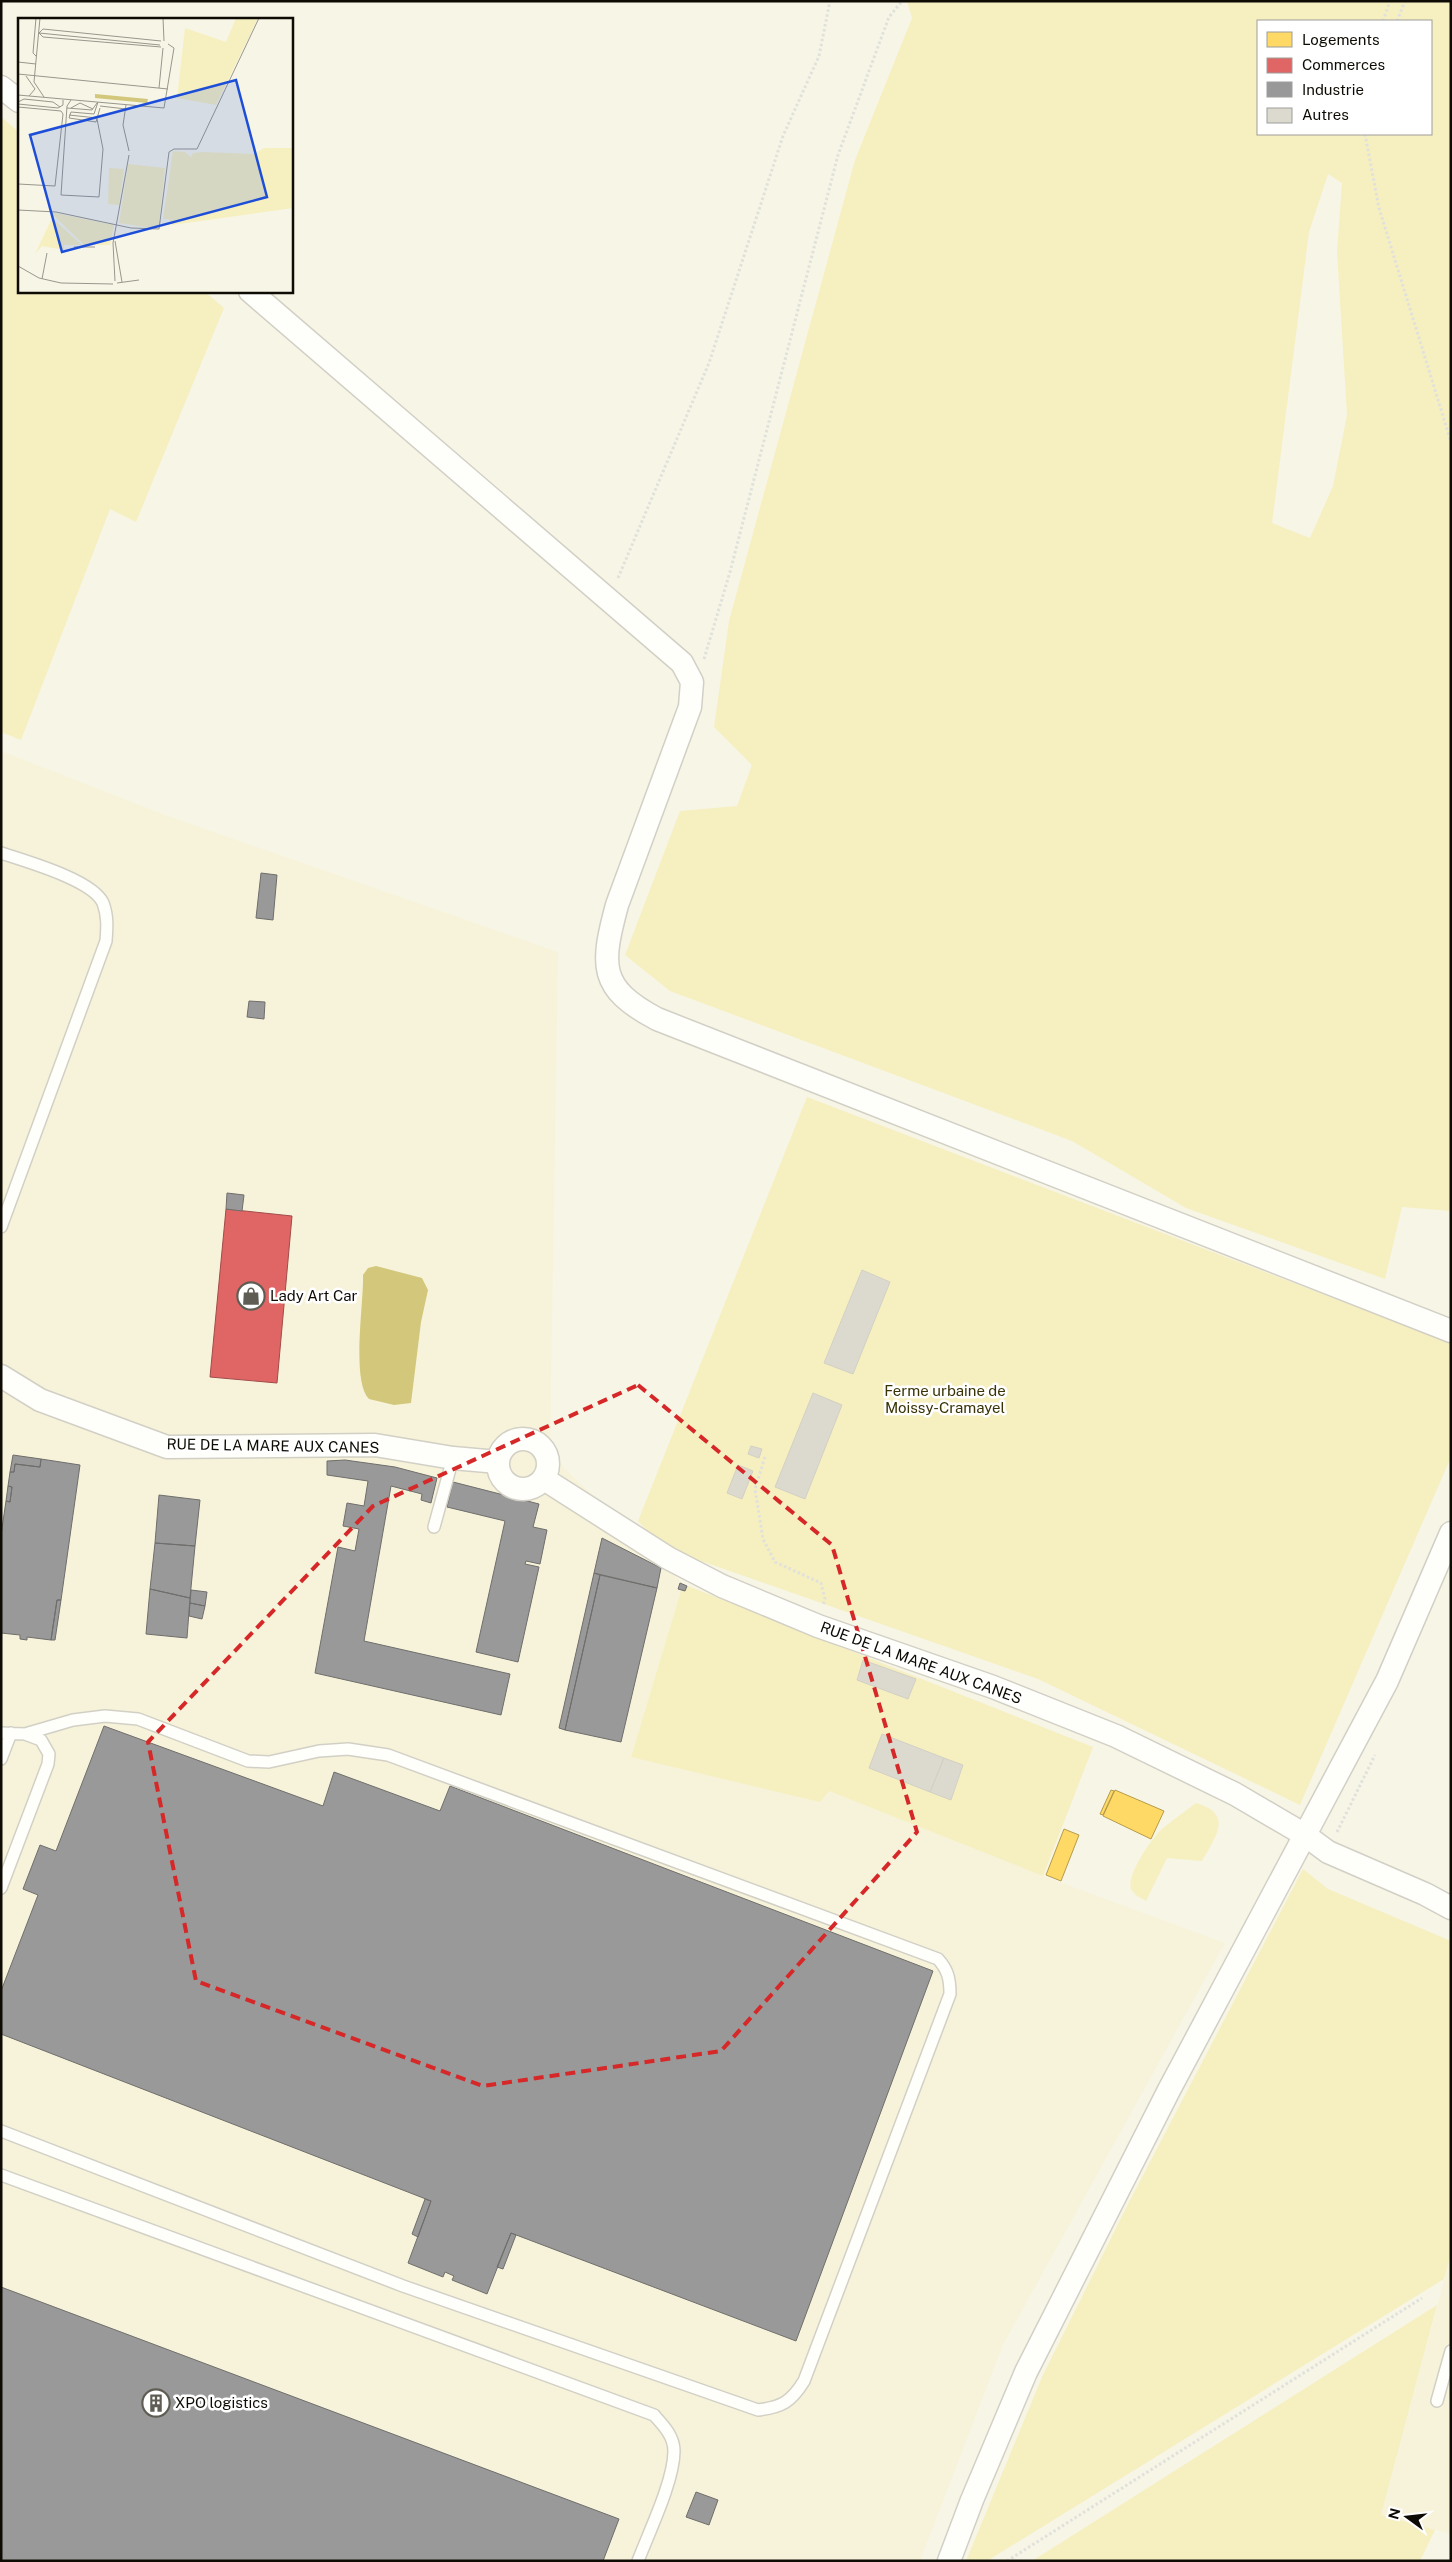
<svg xmlns="http://www.w3.org/2000/svg" width="1452" height="2562" viewBox="0 0 1452 2562" font-family="'Public Sans',sans-serif">
<style>
.built{fill:#f7f3da}
.green{fill:#f6efc0;fill-rule:evenodd}
.water{fill:#d2c77b}
.homes{fill:#ffd966;stroke:#b69b49}
.shops{fill:#e06666;stroke:#a14b49}
.industry{fill:#999;stroke:#6f6e6c}
.building{fill:#dcdacf;stroke:#d2d0c5}
.lines{fill:none;stroke-linecap:round;stroke-linejoin:round}
.service-casing{stroke:#d2d0c5;stroke-width:14}
.minor-casing{stroke:#d2d0c5;stroke-width:25}
.path{stroke:#e1e1dc;stroke-width:3;stroke-dasharray:2.5 2.5;stroke-linecap:butt}
.service{stroke:#fefefb;stroke-width:11}
.minor{stroke:#fefefb;stroke-width:22}
.marked{fill:none;stroke:#d62828;stroke-width:4;stroke-dasharray:10 6;stroke-linejoin:round}
.labels{text-anchor:middle;stroke-width:5;stroke-linejoin:round;paint-order:stroke}
.poi-label{font-size:15px;fill:#0d0b04;stroke:#fff;text-anchor:start}
.park-label{font-size:15px;fill:#393306;stroke:#fff}
.street-label{font-size:15px;fill:#0d0b04;stroke:#fff}
.inset-road{fill:none;stroke:#99978c;stroke-width:1}
.view{fill:#1d4ed8;fill-opacity:0.15;stroke:#1d4ed8;stroke-width:2.5}
.inset-edge{fill:none;stroke:#0d0b04;stroke-width:2.5}
</style>
<rect width="100%" height="100%" fill="#f7f5e6"/>
<path class="built" d="M1 751 165 815 558 952 550 1454 683 1584 631 1756 829 1791 1043 1876 1225 1943 1003 2345 920 2561H1Z
M1451 2255V2534L1381 2516Z"/>
<path class="green" d="M907 1H1451V1211L1402 1207 1385 1279 1186 1208 1072 1141 670 991 625 955 680 811 737 806 752 765 714 727 729 621 855 160 912 18ZM1431 21V134H1258V21ZM1328 174 1342 183 1337 252 1347 415 1333 486 1310 538 1272 523 1309 232Z
M1 117 19 132V291H204L224 308 136 522 110 509 21 740 1 732Z
M807 1097 1448 1342 1451 1348V1457L1300 1805 1038 1679 664 1548 638 1521Z
M683 1584 1093 1747 1043 1876 829 1791 820 1802 631 1757Z
M1196 1803C1234 1814 1216 1836 1202 1861L1167 1858 1146 1901C1141 1898 1134 1895 1131 1889 1126 1875 1152 1838 1162 1829 1173 1820 1185 1811 1196 1803Z
M1303 1869 1328 1889 1451 1941V2254L1444 2279 987 2561H966L1042 2377 1127 2206Z
M1437 2305 1381 2515 1435 2530 1420 2561H1032Z"/>
<path class="water" d="M376 1266 422 1278 428 1290 421 1322 411 1403 394 1405 369 1399C351 1380 364 1303 363 1275L368 1268Z"/>
<path class="homes" d="M1111 1790 1114 1791 1103 1815 1100 1814Z
M1115 1790 1164 1811 1151 1839 1103 1816Z
M1064 1829 1079 1835 1061 1881 1046 1875Z"/>
<path class="shops" d="M226 1209 292 1216 277 1383 210 1377Z"/>
<path class="industry" d="M261 873 277 875 273 920 256 918Z
M249 1001 265 1002 264 1019 247 1017Z
M227 1193 244 1195 242 1211 226 1209Z
M13 1455 41 1459 40 1467 15 1464 14 1472H10Z
M41 1459 80 1465 61 1600H57L51 1640 27 1637V1640L20 1639V1635L1 1633V1535L6 1501 10 1502 12 1487 8 1486 10 1472H14L15 1464 40 1467Z
M345 1460 395 1467 437 1478 431 1503 421 1500 422 1494 391 1486 364 1641 510 1674 501 1715 315 1673 338 1547 355 1551 359 1529 343 1526 347 1503 364 1506 368 1481 327 1475V1461Z
M453 1482 539 1504 533 1527 547 1530 540 1564 526 1561 525 1564 539 1567 518 1662 476 1652 505 1521 447 1507Z
M8 1486 12 1487 10 1502 6 1501Z
M159 1495 200 1500 195 1546 155 1543Z
M602 1538 661 1568 657 1588 594 1573Z
M155 1543 195 1546 190 1598 150 1589Z
M594 1573 600 1575 565 1730 559 1728Z
M600 1575 657 1588 621 1742 565 1730Z
M680 1583 687 1586 685 1591 678 1589Z
M150 1589 190 1598 187 1638 146 1634Z
M191 1590 207 1592 205 1606 190 1603Z
M57 1600H61L55 1640H51Z
M190 1603 205 1606 202 1619 189 1616Z
M104 1726 323 1806 334 1772 440 1811 450 1786 933 1971 796 2341 511 2233 487 2294 452 2280 454 2276 445 2272 443 2277 408 2263 431 2201 1 2034V1991L38 1895 23 1889 40 1845 56 1851Z
M425 2199 431 2201 418 2237 412 2234Z
M511 2233 516 2235 503 2269 497 2267Z
M1 2287 619 2519 603 2561H1Z
M696 2492 718 2500 709 2525 686 2517Z"/>
<path class="building" d="M862 1270 890 1282 853 1374 824 1363Z
M813 1393 842 1405 805 1499 775 1487Z
M751 1446 762 1449 759 1458 748 1454Z
M738 1465 753 1471 742 1499 727 1493Z
M863 1660 916 1679 908 1699 857 1680Z
M882 1734 944 1758 930 1792 869 1768Z
M944 1758 963 1765 951 1800 930 1792Z"/>
<g class="lines">
<g class="service-casing">
<path id="service" d="M1 853C25 861 93 880 103 903 108 916 107 928 106 941L1 1227
M434 1527 453 1458
M1 1733 25 1734 41 1740 49 1754 48 1764 1 1888
M1 1759 11 1733
M1 2131 403 2286 758 2410C782 2407 791 2402 804 2381L950 1994C950 1979 948 1970 938 1959L388 1755 348 1749 319 1751 269 1762 248 1761 138 1719 105 1716 73 1720 25 1734
M1 2175 654 2415C663 2425 674 2436 674 2451 674 2481 649 2532 638 2561
M1437 2401 1451 2351"/>
</g>
<g class="minor-casing">
<path id="minor" d="M1 87 19 101
M250 291 682 663 692 682 690 707 617 905C601 965 598 988 657 1019L1451 1331
M1 1376 40 1400 167 1447 375 1445 453 1458 498 1462
M498 1464a25 25 0 1 1 50 0a25 25 0 1 1-50 0Z
M544 1479 668 1558 722 1586 818 1626 993 1687 1116 1736 1235 1794 1305 1835 1328 1852 1425 1894 1451 1908
M949 2561 972 2500 1026 2372 1169 2090 1387 1681 1451 1533"/>
</g>
<path class="path" d="M1383 21 1390 1
M1397 21 1405 1
M1365 134 1379 208 1451 442
M618 578 709 363 783 136 819 56 830 1
M704 659 730 572 838 155 889 17 902 1
M765 1457 755 1489 763 1539 775 1562 821 1583 825 1599 823 1606
M1337 1832 1375 1755
M1007 2561 1422 2298"/>
<use href="#service" class="service"/>
<use href="#minor" class="minor"/>
</g>
<path class="marked" d="M638 1385 832 1545 917 1832 721 2051 483 2086 196 1981 148 1742 373 1506Z"/>
<defs>
<g id="shop-ring" transform="scale(1.4375)"><circle r="9.5" fill="#fff" stroke="#5f5d53" stroke-width="1.5"/><path d="M-5-2.5h2.3a2.7 3.5 0 0 1 5.4 0H5L5.5 6h-11ZM-1.5-2.5h3a1.5 2.3 0 0 0-3 0Z" fill="#5f5d53"/></g>
<g id="building-ring" transform="scale(1.4375)"><circle r="9.5" fill="#fff" stroke="#5f5d53" stroke-width="1.5"/><path d="M-4-6H4V6H1V3H-1V6H-4ZM-2.5-4.3h1.7v1.8h-1.7ZM.8-4.3h1.7v1.8H.8ZM-2.5-1h1.7V.8h-1.7ZM.8-1h1.7V.8H.8Z" fill="#5f5d53"/></g>
</defs>
<g fill-rule="evenodd">
<use href="#shop-ring" x="251" y="1296"/>
<use href="#building-ring" x="156" y="2403"/>
</g>
<g class="labels">
<g class="poi-label">
<text x="270" y="1301">Lady Art Car</text>
<text x="175" y="2408">XPO logistics</text>
</g>
<g class="park-label">
<text x="945" y="1396">Ferme urbaine de<tspan x="945" dy="17">Moissy-Cramayel</tspan></text>
</g>
<g class="street-label">
<text transform="translate(273 1446) rotate(1)" y="5">RUE DE LA MARE AUX CANES</text>
<text transform="translate(921 1663) rotate(20)" y="5">RUE DE LA MARE AUX CANES</text>
</g>
</g>
<g transform="translate(18 18)">
<rect width="275" height="275" fill="#f7f5e6"/>
<path d="M218 0H240L198 87 159 80 167 10 208 24ZM246 130H275V190L154 207 151 201H145L155 133 167 134 173 139 175 135 184 134 236 136ZM110 146 147 150 141 207 138 211 101 205ZM91 150 106 151 101 187 90 186ZM32 194 96 207 92 227H66ZM34 200 64 227H46V232L24 228 17 236Z" fill="#f6efc0"/>
<path d="M77 76 130 81 129 85 77 80Z" fill="#d2c77b"/>
<path class="inset-road" d="M22 0 16 64 26 79M145 0 146 23M21 15 25 11 143 23M21 15 25 19 143 29M21 15 142 27M18 38 15 35 18 0M0 44 18 46M0 56 150 71M8 58 17 71 11 78M141 70 145 30M0 77 146 90 156 30 150 26M53 82 49 88 43 177 81 179 85 131 79 101M0 84 6 81 35 84 42 89M80 84 76 96 53 94 51 100 78 104 82 90M0 86 40 90 45 87V82M108 87 105 107 111 133M82 88 108 91M0 89 43 93 45 96 37 168 0 166M49 90 74 92 79 85M53 90 62 85 75 91M51 97 79 100M0 192 38 194 113 210 141 211 151 134 156 131H179L241 0M97 223 104 264M56 229H77M0 248 21 260 43 265 95 266M24 261 29 235M97 263 95 225 111 137M99 265 121 262"/>
<path class="view" d="M218 62 249 179 44 234 12 117Z"/>
<rect width="275" height="275" class="inset-edge"/>
</g>
<rect width="1452" height="2562" fill="none" stroke="#0d0b04" stroke-width="5"/>
<rect x="1257" y="20" width="175" height="115" fill="#ffffff" stroke="#9e9d9b"/>
<rect x="1267" y="32" width="25" height="15" fill="#ffd966" stroke="#9e9d9b"/>
<text x="1302" y="45" font-size="15" fill="#0d0b04">Logements</text>
<rect x="1267" y="58" width="25" height="15" fill="#e06666" stroke="#9e9d9b"/>
<text x="1302" y="70" font-size="15" fill="#0d0b04">Commerces</text>
<rect x="1267" y="82" width="25" height="15" fill="#999999" stroke="#9e9d9b"/>
<text x="1302" y="95" font-size="15" fill="#0d0b04">Industrie</text>
<rect x="1267" y="108" width="25" height="15" fill="#dcdacf" stroke="#9e9d9b"/>
<text x="1302" y="120" font-size="15" fill="#0d0b04">Autres</text>
<g transform="translate(1407 2517) rotate(285)" stroke="#ffffff" stroke-width="4" paint-order="stroke">
<path d="M0-4L9 19L0 12L-9 19Z" fill="#0d0b04"/>
<text y="-8" font-size="14" font-weight="bold" text-anchor="middle" fill="#0d0b04">N</text>
</g>
</svg>
